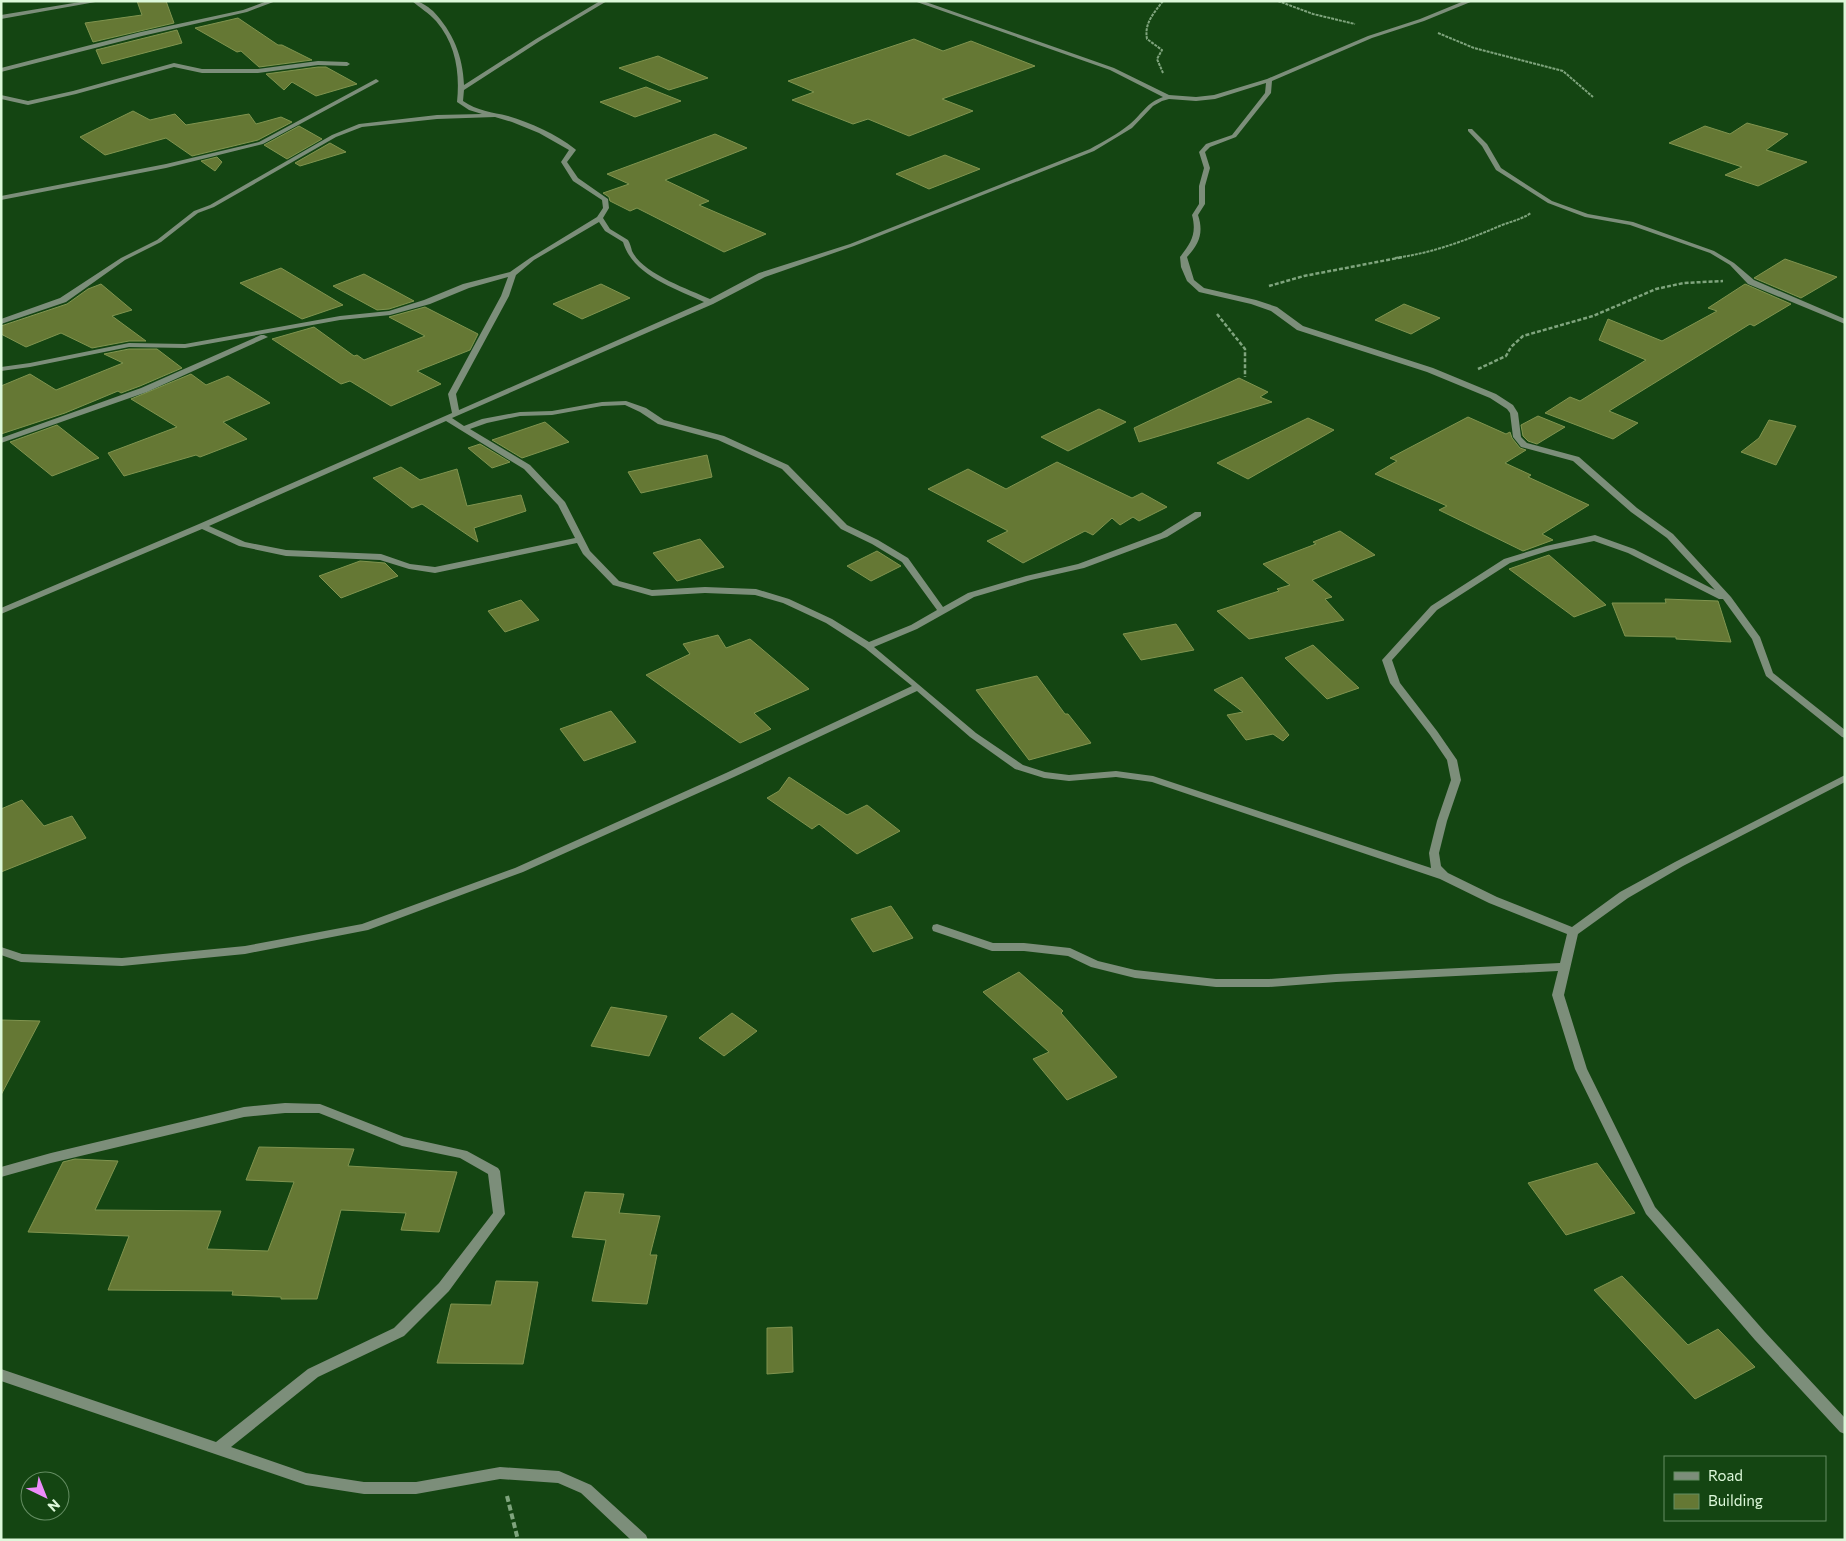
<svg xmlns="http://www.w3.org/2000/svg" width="1846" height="1541" viewBox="0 0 1846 1541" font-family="Commissioner,sans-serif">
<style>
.building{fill:#657834;stroke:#80944f}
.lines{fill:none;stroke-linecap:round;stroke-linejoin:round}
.path-far2{stroke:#7fa47d;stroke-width:2;stroke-dasharray:3 1;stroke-linecap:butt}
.path-far1{stroke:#7fa47d;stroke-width:2.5;stroke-dasharray:4 2;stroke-linecap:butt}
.path{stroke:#7fa47d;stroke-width:4;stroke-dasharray:6 3;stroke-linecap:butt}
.minor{fill:#7c8e7a;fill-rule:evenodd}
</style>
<rect width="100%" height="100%" fill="#144512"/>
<path class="building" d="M137 1H166L174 23 93 42 85 23 142 15Z
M238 18 278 45H282L312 60 259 67 241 51 237 52 195 28Z
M177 30 182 43 102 64 96 50Z
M914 39 943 51 971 41 1035 66 942 99 973 111 909 136 868 119 853 124 792 100 814 92 788 81Z
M658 56 708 78 669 90 619 68Z
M318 67H326L357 84 316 96 292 82 284 90 266 74Z
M646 87 681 101 635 117 600 102Z
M133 111 150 120 175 114 186 125 249 114 256 124 281 117 292 122 258 140 192 156 166 138 105 155 80 137Z
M1747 123 1788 134 1766 150 1807 162 1758 186 1725 175 1742 167 1669 143 1705 126 1730 134Z
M299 126 322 139 287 159 264 145Z
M715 134 747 148 665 180 709 201 699 205 766 234 724 252 637 208 630 211 610 201 609 197 603 193 629 184 607 174Z
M330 143 346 152 300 166 295 163Z
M945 155 980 169 929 189 896 174Z
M217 157 222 162 215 171 201 161Z
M1785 259 1837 277 1801 298 1754 278Z
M281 268 343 305 302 319 240 283Z
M364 274 414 301 389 309 377 310 333 286Z
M101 284 132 310 112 316 146 341H129L92 348 61 333 26 347 1 334V326L67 304 88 289Z
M601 284 630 298 582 319 553 304Z
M1745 284 1791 304 1754 326 1750 324 1609 411 1638 423 1613 439 1545 413 1570 397 1580 401 1646 360 1599 340 1608 319 1662 341 1717 311 1708 308Z
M1404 304 1440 318 1411 334 1375 320Z
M425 307 478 334 470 350 417 371 441 384 391 406 350 381 341 384 272 339 314 327 354 356 357 355 364 360 425 336 389 317Z
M129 349H157L182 368 140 386 121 393 118 391 65 413 1 434V386L30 374 56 390 123 363 104 354Z
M191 374 206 385 228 376 270 403 223 422 247 439 200 457 196 455 124 476 108 453 177 427 131 399Z
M1239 378 1268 392 1260 397 1272 402 1139 442 1134 428Z
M1099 409 1126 422 1068 451 1041 437Z
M1538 416 1565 427 1537 444 1528 441 1523 436 1521 425Z
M1468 417 1506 434 1510 432 1512 438 1520 448 1526 450 1505 463 1531 475 1528 477 1589 505 1542 534 1553 540 1523 551 1439 510 1447 506 1375 474 1397 461 1390 458Z
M1308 418 1334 430 1248 479 1217 463Z
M1769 420 1796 426 1776 465 1741 452 1759 438Z
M545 422 569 442 522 458 492 440Z
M57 425 99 458 52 476 10 442Z
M480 444 510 462 492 468 468 448Z
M707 455 712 477 641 493 628 472Z
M1057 462 1132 498 1142 493 1167 507 1139 521 1133 517 1120 525 1112 518 1093 535 1085 531 1023 563 987 541 1008 531 928 489 968 469 1006 489Z
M401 467 420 480 457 469 467 506 521 495 526 511 474 528 478 542 422 504 412 508 373 478Z
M1340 531 1375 555 1312 580 1332 597 1325 599 1344 620 1249 639 1217 611 1279 591 1277 589 1290 585 1263 564 1316 544 1313 542Z
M700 539 724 567 677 581 653 553Z
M877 551 901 566 871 581 847 566Z
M1549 555 1606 605 1574 617 1509 569Z
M360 561 385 563 398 576 341 598 319 576Z
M1665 599 1718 601 1731 642 1676 639V637L1625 636 1612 603H1666Z
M521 600 539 620 505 632 488 611Z
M1176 624 1194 650 1141 660 1123 634Z
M718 635 726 648 750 639 809 689 754 713 771 729 740 743 646 675 690 654 683 644Z
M1313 645 1359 688 1327 699 1285 658Z
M1037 676 1065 714H1068L1091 743 1029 760 976 690Z
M1242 677 1289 735 1283 741 1273 734 1246 740 1227 715 1243 712 1214 690Z
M611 711 636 742 584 761 560 729Z
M789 777 847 815 867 805 900 831 857 854 819 824 812 829 767 798 779 791Z
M22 800 44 826 72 816 86 838 1 872V809Z
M891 906 913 938 873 952 851 919Z
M1019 972 1063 1011 1061 1013 1117 1077 1067 1100 1033 1059 1049 1052 983 992Z
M611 1007 667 1016 649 1056 591 1046Z
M732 1013 757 1031 724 1056 699 1038Z
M1 1020 40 1021 1 1095Z
M259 1147 354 1149 348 1166 457 1172 439 1232 401 1230 406 1213 341 1210 317 1299H281V1297L232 1295 233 1291 108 1290 129 1236 28 1232 63 1162 75 1159 118 1161 95 1210 221 1211 207 1249 268 1251 294 1182 246 1180Z
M1597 1163 1635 1213 1566 1235 1528 1183Z
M585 1192 624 1194 619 1213 660 1216 650 1255H657L647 1304 592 1301 606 1240 572 1237Z
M1622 1276 1688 1345 1718 1329 1755 1367 1695 1399 1594 1290Z
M496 1281 538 1282 523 1364 437 1363 451 1304 491 1305Z
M792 1327 793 1372 767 1374V1328Z"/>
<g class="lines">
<path class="path-far2" d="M1163 1C1154 13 1144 23 1147 39L1162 50 1157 59 1163 73
M1278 1 1313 14 1355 24
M1438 33 1474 48 1563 71 1593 97
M1395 258C1433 253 1467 240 1502 225 1513 221 1522 219 1531 213"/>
<path class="path-far1" d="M1269 286 1304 276 1403 257
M1217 314 1245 349V377
M1478 369 1506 356 1511 347 1523 336 1593 316 1656 289 1684 283 1723 281"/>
<path class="path" d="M507 1496 518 1540"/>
<path class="minor" d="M86 1H101L1 19V15Z
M267 1H276L247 12 142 36 1 72V68L141 32 243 10Z
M412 1C421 1 427 6 433 11 453 32 463 56 464 85L536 39 600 1H607L540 41 464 90 463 101C477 111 492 112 508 116 531 123 556 134 575 149L576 150 567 162 578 178 608 199 609 208 603 218 610 229 628 240C630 243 631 247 632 251 643 274 688 289 710 299L759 273 850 244 1090 149C1104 141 1118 134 1130 124 1143 113 1146 103 1163 97L1110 70 914 1H923L1114 68 1169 95 1196 97 1214 95 1267 79 1368 36 1420 19 1464 1H1473L1424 21 1372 38 1272 81 1271 93 1236 137 1210 147 1205 152 1210 168 1205 186V204L1198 215C1204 233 1199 244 1187 257L1194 280 1204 288 1256 300 1277 307 1303 326 1433 368 1496 394 1513 405 1518 413 1521 437 1527 443 1579 457 1637 508 1673 534 1731 597 1760 637 1773 673 1845 730V738L1842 737 1766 676 1752 639 1723 599H1719L1628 553 1594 541 1551 550 1510 563 1437 610 1392 660 1400 683 1437 731 1457 760 1461 780 1447 821 1439 853 1441 866 1448 873 1497 897 1572 927 1620 892 1675 862 1845 775V782L1683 866 1628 898 1578 934 1564 995 1587 1069 1655 1207 1765 1332 1845 1418V1434L1840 1432 1755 1340 1646 1214 1575 1069 1552 995 1558 971 1336 982 1269 987H1216L1135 978 1091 967 1068 956 1024 951H992L933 931 932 928 933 925 937 924 993 943H1024L1070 948 1098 961 1135 970 1216 979H1269L1336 974 1560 963 1567 934 1489 903 1440 879 1152 782 1116 777 1069 781 1044 778 1015 769 970 737 917 691 734 777 523 872 368 930 245 954 122 966 21 962 1 955V947L22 954 122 958 245 946 362 924 515 868 726 773 912 686 865 648 826 623 783 603 755 595 705 593 652 596 613 585 583 554 577 543 435 573 409 569 380 560 286 556 239 546 202 529 1 614V608L199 524 452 413 448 394 501 296 508 277 469 288 430 304 390 315 340 320 185 348 129 347 30 367 1 371V367L30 363 129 343 185 344 340 316 389 311 424 300 463 284 510 272 530 258 597 217 603 208 602 200 573 181 561 162 569 150 539 133 512 122 495 117 437 119 362 127 336 137 214 207 198 213 161 242 125 260 66 302 1 324V319L60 298 121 258 157 240 194 211 210 205 332 135 359 124 437 115 482 114 469 110 457 102C460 73 456 44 436 21 429 13 420 8 412 1ZM1266 83 1265 93 1232 135 1206 144 1199 152 1204 168 1199 186V204L1192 215C1197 234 1191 243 1180 257L1181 267 1187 281 1199 292 1251 304 1271 311 1297 330 1427 372 1490 398 1507 409 1510 413 1513 437 1521 447 1573 461 1631 512 1667 538 1715 590 1634 549 1595 535 1546 546 1504 559 1431 606 1382 660 1390 683 1430 735 1447 760 1451 780 1437 821 1429 853 1431 868 1153 776 1116 771 1069 775 1045 772 1023 765 976 733 874 647 917 629 974 597 1031 580 1084 568 1167 537 1201 516V512H1195L1161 533 1078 564 1026 576 968 593 943 607 908 558 878 540 847 525 788 465 724 436 664 420 646 408 626 401 602 402 552 411 520 412 482 419 464 426 452 418 713 304 765 277 854 246 1094 151 1132 128 1153 106 1162 101 1169 99 1196 101 1215 99ZM599 222 605 231 623 242C633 276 675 288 704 302L459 410 456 394 509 296 516 275 534 260ZM625 405 640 412 658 424 718 440 782 469 841 529 872 544 902 562 937 610 911 625 869 642 832 619 789 599 756 589 705 587 652 590 619 581 590 551 565 502 530 465 470 429 487 423 520 416 552 415 602 406ZM446 421 524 469 558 505 575 538 435 567 410 564 381 554 286 550 245 542 209 526Z
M318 61 347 62 350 64 347 66 318 65 258 73H202L174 67 76 94 28 105 1 99V95L28 101 73 91 174 63 202 69H258Z
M376 79 379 81 378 82 263 144 166 168 1 200V196L166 164 259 142Z
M1468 129H1472L1487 144 1501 168 1552 201 1588 214 1633 222 1714 251 1734 263 1754 280 1845 319V324L1748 284 1730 265 1710 253 1630 225 1585 217 1548 203 1496 170 1482 146 1468 131Z
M261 335H264L268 337 147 392 1 443V438L141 388Z
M285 1103 320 1104 404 1137 467 1151 498 1168 500 1171 505 1214 449 1291 404 1336 318 1377 231 1447 306 1473 364 1482H416L500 1467 559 1471 591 1485 646 1535 648 1540H631L581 1493 558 1483 500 1479 416 1494H364L306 1485 1 1381V1369L216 1442 308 1369 394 1328 439 1283 493 1213 488 1174 460 1158 402 1146 319 1113H285L244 1117 51 1163 1 1177V1167L51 1153 244 1107Z"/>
</g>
<rect width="1846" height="1541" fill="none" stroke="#ddf8da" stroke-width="5"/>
<rect x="1664" y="1456" width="162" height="65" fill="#144512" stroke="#648d62"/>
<rect x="1674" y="1472" width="25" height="8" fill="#7c8e7a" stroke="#648d62"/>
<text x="1708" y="1481" font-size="15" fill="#ddf8da">Road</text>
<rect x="1674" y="1494" width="25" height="15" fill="#657834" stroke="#648d62"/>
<text x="1708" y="1506" font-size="15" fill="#ddf8da">Building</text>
<g transform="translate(45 1496) rotate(137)"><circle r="24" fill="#144512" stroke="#648d62"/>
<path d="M0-4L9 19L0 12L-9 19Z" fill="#ec8cfa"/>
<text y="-8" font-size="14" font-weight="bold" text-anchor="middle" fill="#ddf8da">N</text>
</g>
</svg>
